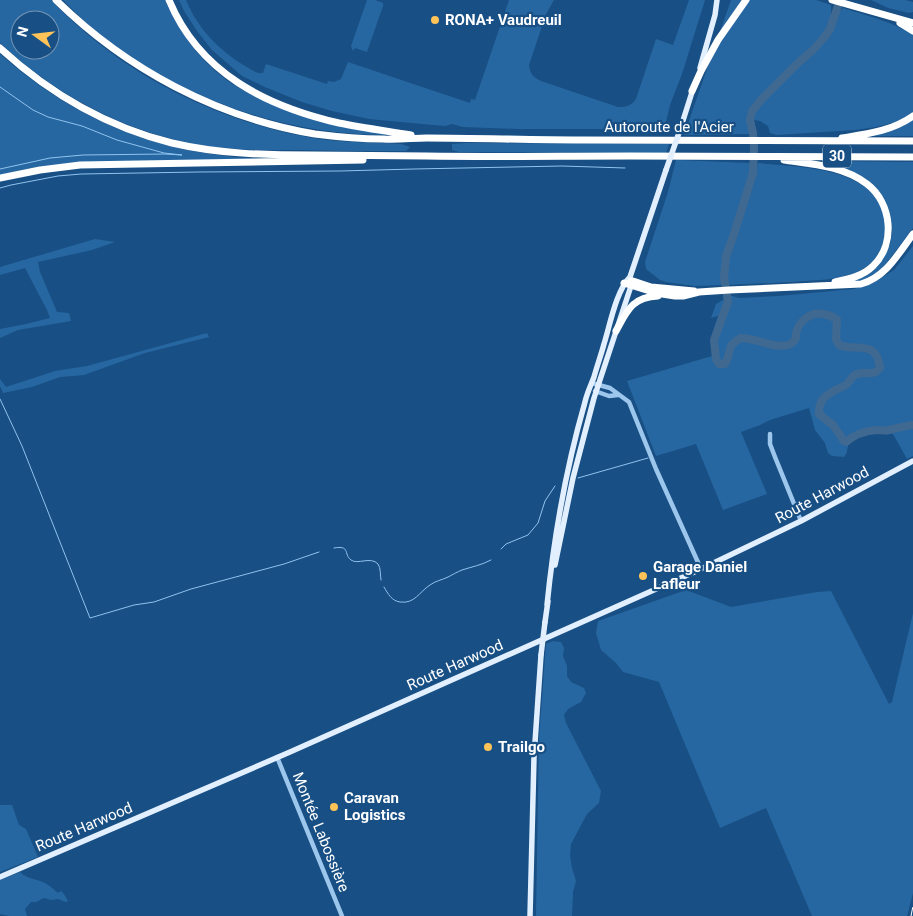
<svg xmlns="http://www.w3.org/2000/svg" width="913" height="916" viewBox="0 0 913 916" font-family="Roboto,sans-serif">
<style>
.green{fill:#2767a1;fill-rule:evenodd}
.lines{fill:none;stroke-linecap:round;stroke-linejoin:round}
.stream{stroke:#8fc3ef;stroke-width:1}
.river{stroke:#406991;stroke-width:8}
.minor{stroke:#9dc6ec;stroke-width:4.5}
.major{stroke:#e2efff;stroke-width:5.5}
.highway{stroke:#fff;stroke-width:7}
.rail{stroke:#fff;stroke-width:1;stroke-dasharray:9 4;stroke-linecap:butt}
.major-bridge{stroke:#e2efff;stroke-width:5.5}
.poi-dot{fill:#ffc358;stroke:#184f84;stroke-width:2}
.labels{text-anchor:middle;stroke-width:4.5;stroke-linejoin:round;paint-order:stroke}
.shield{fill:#184f84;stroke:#bacada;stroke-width:1}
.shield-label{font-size:14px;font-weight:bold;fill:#fff}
.poi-label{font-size:15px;font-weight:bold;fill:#fff;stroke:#184f84;text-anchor:start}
.street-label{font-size:15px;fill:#fff;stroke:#184f84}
</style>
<rect width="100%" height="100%" fill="#184f84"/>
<path class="green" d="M0 0H51C120 73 214 121 313 138 342 143 371 142 401 144L410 147 406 151H400C367 151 333 151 300 150 275 150 250 151 224 148 140 140 61 100 0 43ZM20 20H50V50H20Z
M63 0H165C186 46 214 79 261 99 274 105 289 107 302 111 329 118 356 126 383 133L384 135C276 134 169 94 87 24 79 16 71 8 63 0Z
M179 0H186C198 29 219 50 245 66 251 69 256 74 263 73L266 64 327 84 328 81 334 82 341 79 348 62 470 103 471 99 475 100 509 0H554L546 14 529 65C530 74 533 77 541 81L618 107C627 107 631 106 636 99L656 39 673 45 689 0H705L682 74 670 105 665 126 663 129 654 132 601 129H519L463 127 452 124 445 126 433 125 369 119 332 111 302 102 267 88 242 76 212 50 197 31 184 11Z
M367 0H375L383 3V6L367 52 355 48 353 51 351 46Z
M731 0H816L831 5V23L836 24 837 14 843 8C865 15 893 22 913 35V112L899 121 876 127 855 130 777 135 770 133 768 126 760 121 749 119 751 134 684 135Z
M871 0H905L913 2V12L909 13 888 8Z
M0 54C77 122 157 153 259 159L76 162 38 167 0 175Z
M913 120V136H875V135L898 128Z
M465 143 669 144 666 153 459 152 452 150V144Z
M676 160 750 163 751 171 747 186 751 191 758 163C803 168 888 166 885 232 884 249 874 264 859 271 837 281 815 280 792 282 770 283 749 284 727 285L725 276 729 263 723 265V285L694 286 666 282 660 280 646 269 645 262 668 192Z
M823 161 913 162V228L882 269 865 280 854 282V280C862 274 876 267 882 259 900 238 892 198 870 182 865 178 858 177 852 174 842 171 832 167 823 163Z
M95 239 115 242 92 250 38 262 40 272 57 312 69 313 71 321 18 330 0 338V329L26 324 50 318 47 310 25 268 0 275V267Z
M913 246V456L907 459 893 434C879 430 864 435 851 440 846 445 849 452 844 457L832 456 828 453 825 443 815 430 809 408 770 420 760 425 741 432 767 494 723 510 696 444 656 456 627 381 712 356 711 338 718 316 711 318 716 304 723 300 730 302 729 295 739 298 779 296 854 289 873 283 894 270Z
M207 333 209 337 145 353 84 375 60 377 32 387 3 393 0 386V379L6 387 55 371 87 366Z
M686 590 731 607 817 592 831 591 889 704 892 702 913 613V893L907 916H812L766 808 720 828 659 682 623 672 616 663 601 650 596 633 598 621Z
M553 641 561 642 564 648 563 656 567 666V676L571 682 584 688 586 693 581 702 568 709 564 715 566 723 601 791 599 803 587 814 571 844 570 856 572 868 576 881 573 892 572 916H536L539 738 546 644Z
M0 805H12L19 825 26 829 38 857 0 872Z
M20 872C26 878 32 878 40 881 47 883 52 888 58 893L61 891 64 894 68 901 66 902 58 899 51 900 44 898 36 902H31L25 909 27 916H9L0 914V880Z"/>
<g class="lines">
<path class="stream" d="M0 87 33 110 48 117 82 126 117 140 164 153 182 155 165 154 83 155 50 158 0 169
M0 188 11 185 58 176 81 174 198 172 340 171 414 169 562 166 625 168
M0 399 22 446 90 618 134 605 154 602 191 589 284 564 319 552
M578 478 648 458
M334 548C351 545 343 554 351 560 357 565 371 556 378 564 381 568 380 575 381 580
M501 549 506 544 528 535 538 523 545 501 555 486
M384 587C388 594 392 601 400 602 415 604 419 592 430 585 435 581 442 580 448 577 452 575 457 572 462 570 471 567 482 565 491 560"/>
<path class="river" d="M840 0 830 29 826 35 813 50 798 63 761 100 752 111 750 120 753 133 754 148 753 173 733 237 726 256 724 278 728 302 714 340 716 359 719 364H725C733 352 724 347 741 338 757 338 773 349 788 345 791 344 793 343 795 340 797 337 795 337 796 333 799 321 811 311 823 314 828 315 833 316 837 320L836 339 839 345C856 352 876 338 880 368L876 372C870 374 862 372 857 374 851 376 850 382 846 385 832 392 818 396 819 414L833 425 844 441 846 442C855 434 865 431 876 430 881 430 885 431 889 430 897 428 905 426 913 425"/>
<path class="minor" d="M595 384 610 388 629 402 656 469 701 569
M595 391 609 396 618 395
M770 434V444L775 457 801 521
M277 757 342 916"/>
<path class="major" d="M700 68 715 15 717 0
M680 130 693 89
M555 565 573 478 584 436 594 398 632 283
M547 605C554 536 566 468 585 402 587 393 591 385 594 377 597 366 601 355 604 344 610 325 616 291 630 277L666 170
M545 622 548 601
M0 877 290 752 701 569 801 521 913 461
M530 916 534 757 541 655"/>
<path class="highway" d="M56 0C126 69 218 118 315 134 338 137 360 139 383 139 398 140 413 138 427 138 478 138 529 140 580 140 691 140 802 141 913 141
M169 0C199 73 266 106 339 123 363 128 387 131 411 135
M832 0 913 23
M900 23 913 31
M0 48C49 93 108 127 172 143 219 154 265 155 313 155 351 155 389 156 426 156 494 157 562 156 630 156 724 156 819 157 913 157
M692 91 701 71 718 40 746 0
M842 138C867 134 892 131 913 116
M784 160C812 164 844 166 867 184 892 203 896 244 873 266 863 276 849 279 835 282
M0 178 40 170 80 165 363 160
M631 281H633L651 287 694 291
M624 283 656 293 675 296H683L699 292 729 290 861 284C886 277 898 254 913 234
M616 331C627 311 632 297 658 296"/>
<path class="rail" d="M911 916 913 906"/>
<path class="major-bridge" d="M666 170 680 130
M541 655 545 622"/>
</g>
<g class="poi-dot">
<circle cx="435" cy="20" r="5"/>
<circle cx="643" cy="576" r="5"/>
<circle cx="488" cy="747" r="5"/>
<circle cx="334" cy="807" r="5"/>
</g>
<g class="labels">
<rect class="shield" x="823" y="144.5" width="28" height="23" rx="4"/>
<g class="shield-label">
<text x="837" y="161">30</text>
</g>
<g class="poi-label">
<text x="445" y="25">RONA+ Vaudreuil</text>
<text x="653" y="572">Garage Daniel<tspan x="653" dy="17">Lafleur</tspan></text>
<text x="498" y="752">Trailgo</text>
<text x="344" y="803">Caravan<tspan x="344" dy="17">Logistics</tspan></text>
</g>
<g class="street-label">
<text x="669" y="132">Autoroute de l'Acier</text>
<text transform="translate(822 495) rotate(-28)" y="5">Route Harwood</text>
<text transform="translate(455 665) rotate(-24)" y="5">Route Harwood</text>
<text transform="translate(84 827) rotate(-23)" y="5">Route Harwood</text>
<text transform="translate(321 832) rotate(68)" y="5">Montée Labossière</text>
</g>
</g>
<g transform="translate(35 35) rotate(285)"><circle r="24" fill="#184f84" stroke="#7495b5"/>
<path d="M0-4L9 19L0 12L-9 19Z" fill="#ffc358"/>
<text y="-8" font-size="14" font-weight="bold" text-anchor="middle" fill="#ffffff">N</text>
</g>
</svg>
